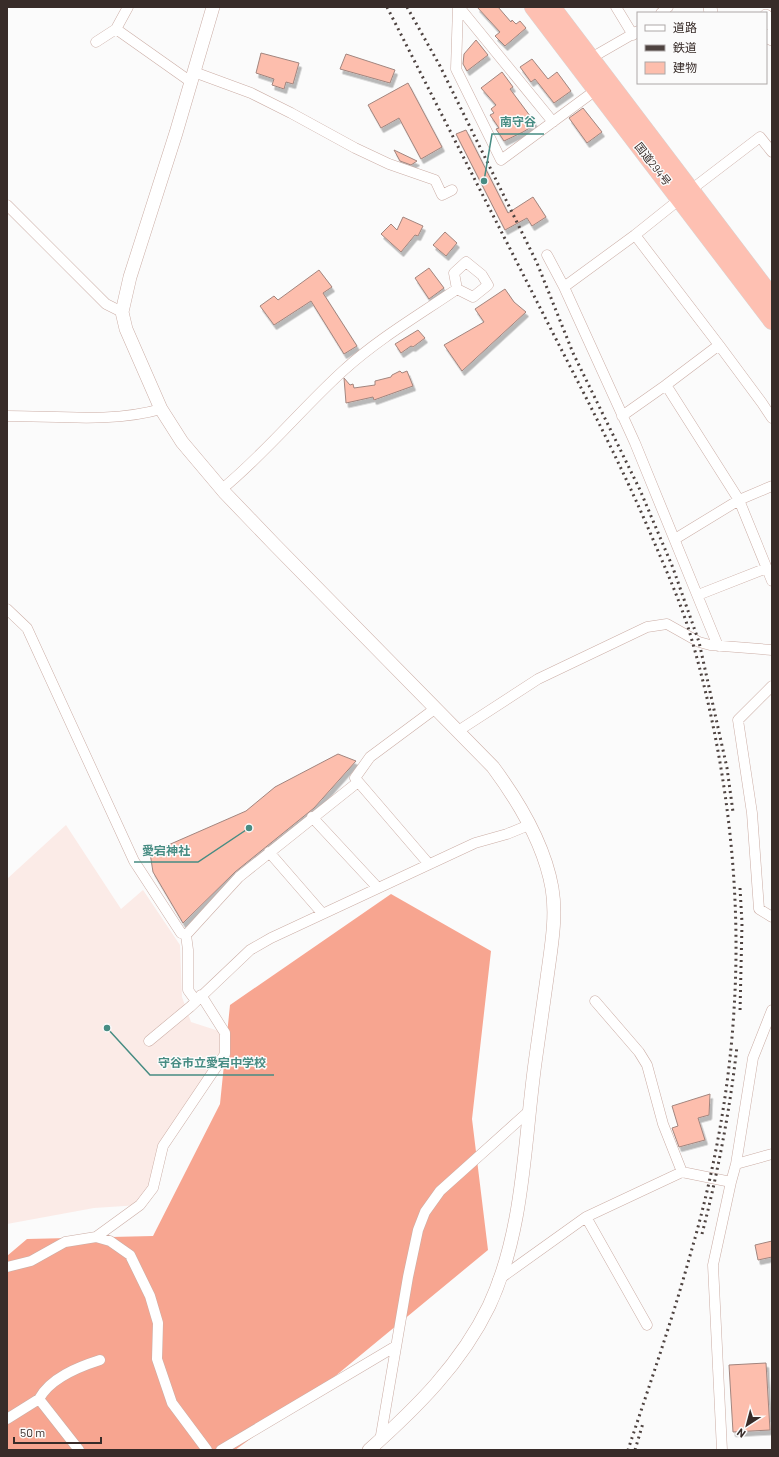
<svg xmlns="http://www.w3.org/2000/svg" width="779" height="1457" viewBox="0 0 779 1457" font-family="Barlow,'Noto Sans JP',sans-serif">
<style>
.built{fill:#fbebe7}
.forest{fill:#f7a590}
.building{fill:#fdbead;stroke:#a2857e;filter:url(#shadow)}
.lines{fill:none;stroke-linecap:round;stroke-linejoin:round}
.minor-casing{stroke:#cbada5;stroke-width:11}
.tertiary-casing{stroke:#cbada5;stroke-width:14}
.trunk-casing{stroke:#d7d5d4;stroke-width:18}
.minor{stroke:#fff;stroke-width:10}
.tertiary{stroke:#fff;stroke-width:13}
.trunk{stroke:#fec0b2;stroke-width:17}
.rail{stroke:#4e4340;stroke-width:3;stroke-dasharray:2 4;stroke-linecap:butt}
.labels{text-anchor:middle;stroke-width:3;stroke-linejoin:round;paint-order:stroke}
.street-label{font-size:11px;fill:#382c29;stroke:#fbfbfb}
.leader{fill:none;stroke:#478c83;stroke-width:1.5}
.callout-dot{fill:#478c83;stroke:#fbfbfb;stroke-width:1.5}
.callout-label{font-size:12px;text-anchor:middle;font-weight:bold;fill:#478c83;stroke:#fbfbfb;stroke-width:3;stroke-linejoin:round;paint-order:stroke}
</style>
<defs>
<filter id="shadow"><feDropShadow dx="2.5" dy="4.5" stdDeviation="0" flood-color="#0004"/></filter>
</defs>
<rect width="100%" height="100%" fill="#fbfbfb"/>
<path class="built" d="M66 825 121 909 143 890 180 945 182 997 191 1022 225 1033V1054L163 1146 153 1188 140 1205 94 1208 7 1224V879Z"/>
<path class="forest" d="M391 894 491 951 472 1119 488 1250 322 1387 235 1450H7V1256L27 1239 153 1236 220 1104 230 1005Z"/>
<path class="building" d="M477 7H498L511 22 512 20 516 24 520 21 526 28 505 46 495 36 500 32Z
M476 40 488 55 467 71 463 64 464 54Z
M261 53 299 63 293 84 286 82 284 89 272 85 274 79 256 73Z
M346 54 395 70 390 83 340 69Z
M532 59 548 79 557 72 571 91 554 103 535 79 531 82 520 67Z
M502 72 513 87 510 89 536 124 523 132 504 141 496 129 499 128 490 115 494 113 491 109 496 105 481 88Z
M408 83 442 147 421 159 399 118 381 128 368 105Z
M583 108 602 132 587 143 569 118Z
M466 130 508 213 533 197 546 217 532 226 527 218 505 230 456 134Z
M394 150 417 161 411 165 400 161Z
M403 217 423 226 418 236 415 235 401 252 381 234 391 224 397 230Z
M445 232 457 243 446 256 433 245Z
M429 268 444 288 429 299 415 278Z
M319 270 332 287 323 293 357 346 344 354 311 301 274 325 260 306 274 296 278 300Z
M505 289 514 302 526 312 462 371 444 345 484 322 475 309Z
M418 330 425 338 413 347 411 346 401 353 395 344Z
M400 371 402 373 407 371 413 386 374 400 373 397 346 403 344 378 350 385 353 384 354 388 375 385V381L391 377 392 375Z
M338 754 356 761 314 808 235 872 183 923 153 872 150 853 246 811 275 787Z
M710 1094 709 1115 698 1118 705 1140 679 1147 672 1128 678 1126 672 1106Z
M772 1241V1257L758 1260 755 1245Z
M766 1363 770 1430 733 1432 729 1365Z"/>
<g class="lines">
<g class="minor-casing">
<path id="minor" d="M458 7 456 69 501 160 600 87
M459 7 553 122
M616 7 633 35
M661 13 668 7
M116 29 128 7
M96 42 116 29 191 82
M591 58 638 31
M194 72 251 93 291 113 355 148 389 164 435 180 442 195 452 190
M692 189 760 137 772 152
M7 205 106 304 122 312
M635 235 719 345 666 385
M547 255 564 287 635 443 718 646
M564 287 635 235 680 199
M719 345 762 403 772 418
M7 416C57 416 113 423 161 409
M622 416 666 385 739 500 772 581
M222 489C266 453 302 408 344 370 378 339 419 315 457 289L473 297 488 285 482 275 466 262 454 273 457 289
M675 539 739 500 772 486
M698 595 767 568
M7 609 27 628 134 861 181 933 186 935 188 950V990L196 1001
M772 686 738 720 752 813 759 909 772 917
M458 731 538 679 647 627 667 624 699 642 710 645 772 650
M312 817 377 887
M269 852 322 913
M428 863 355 778 370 757 436 708
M186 935 239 877 358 782
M595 1001 639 1052 647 1065 663 1124 682 1172 731 1182
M149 1041 190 1007 250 950 271 938 475 843 507 834 529 825
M736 1164 772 1154
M586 1217 647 1325
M96 1237 140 1205 153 1188 163 1146 225 1054V1033L201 995
M7 1267 31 1261 65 1242 96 1237 110 1241 130 1255 150 1296 158 1323 157 1359 172 1403 207 1450
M498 1280 586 1217 682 1172
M39 1399C50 1378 78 1367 100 1360
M7 1419 39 1399 79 1450
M380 1441 408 1277 418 1230 425 1212 440 1191 528 1112
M221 1450 396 1346
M722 1450 713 1265 731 1182 736 1164 753 1058 772 1010"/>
</g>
<g class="tertiary-casing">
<path id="tertiary" d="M213 7 176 133 130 277 122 312 126 329 161 409 182 442 225 493 274 544 493 767C519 802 544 843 552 888 557 917 551 948 547 978 543 1006 539 1035 535 1063 524 1144 524 1231 489 1306 461 1364 416 1408 369 1450
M710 7 711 13
M766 16 772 25
M766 36 772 39"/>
</g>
<g class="trunk-casing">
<path id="trunk" d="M533 7 772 321
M552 7 772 297"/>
</g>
<use href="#minor" class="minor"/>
<use href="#tertiary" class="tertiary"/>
<use href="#trunk" class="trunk"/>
<path class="rail" d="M387 7C444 119 501 231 558 343 591 407 624 471 652 537 666 570 681 603 691 637 726 757 742 886 734 1010 729 1094 713 1178 689 1259 671 1324 649 1386 628 1450
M407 7 440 66 537 263 573 353 640 490 673 568 699 642 727 768 733 812
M740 888 742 923 740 1012
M702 1234C718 1172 730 1110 737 1046
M635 1450 643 1423"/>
</g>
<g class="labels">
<g class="street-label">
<text transform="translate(653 164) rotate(52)" y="4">国道294号</text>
</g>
</g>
<path class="leader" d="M484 181L492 134H544M249 828L198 862H134M107 1028L150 1075H274"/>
<g class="callout-dot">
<circle cx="484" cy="181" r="4"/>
<circle cx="249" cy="828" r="4"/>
<circle cx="107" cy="1028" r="4"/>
</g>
<g class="callout-label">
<text x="518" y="126">南守谷</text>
<text x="166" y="855">愛宕神社</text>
<text x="212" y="1067">守谷市立愛宕中学校</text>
</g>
<rect width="779" height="1457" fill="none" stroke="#382c29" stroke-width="16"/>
<rect x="637" y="12" width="130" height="72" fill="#fbfbfb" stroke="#ada8a7"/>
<rect x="645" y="25" width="20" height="6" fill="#ffffff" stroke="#ada8a7"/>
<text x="673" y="32" font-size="12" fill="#382c29">道路</text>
<rect x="645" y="45" width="20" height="6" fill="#4e4340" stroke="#ada8a7"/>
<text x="673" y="52" font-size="12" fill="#382c29">鉄道</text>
<rect x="645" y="62" width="20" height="12" fill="#fdbead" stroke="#ada8a7"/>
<text x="673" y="72" font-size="12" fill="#382c29">建物</text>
<g transform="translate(747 1425) rotate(216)" stroke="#fbfbfb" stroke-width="3" paint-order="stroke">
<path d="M0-3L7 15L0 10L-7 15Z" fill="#382c29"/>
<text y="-6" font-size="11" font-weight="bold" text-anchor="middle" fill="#382c29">N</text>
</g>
<path d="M14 1437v6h87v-6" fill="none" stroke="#382c29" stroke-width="2"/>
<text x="20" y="1437" font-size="12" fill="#382c29" stroke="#fbfbfb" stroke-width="3" paint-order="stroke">50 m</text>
</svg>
